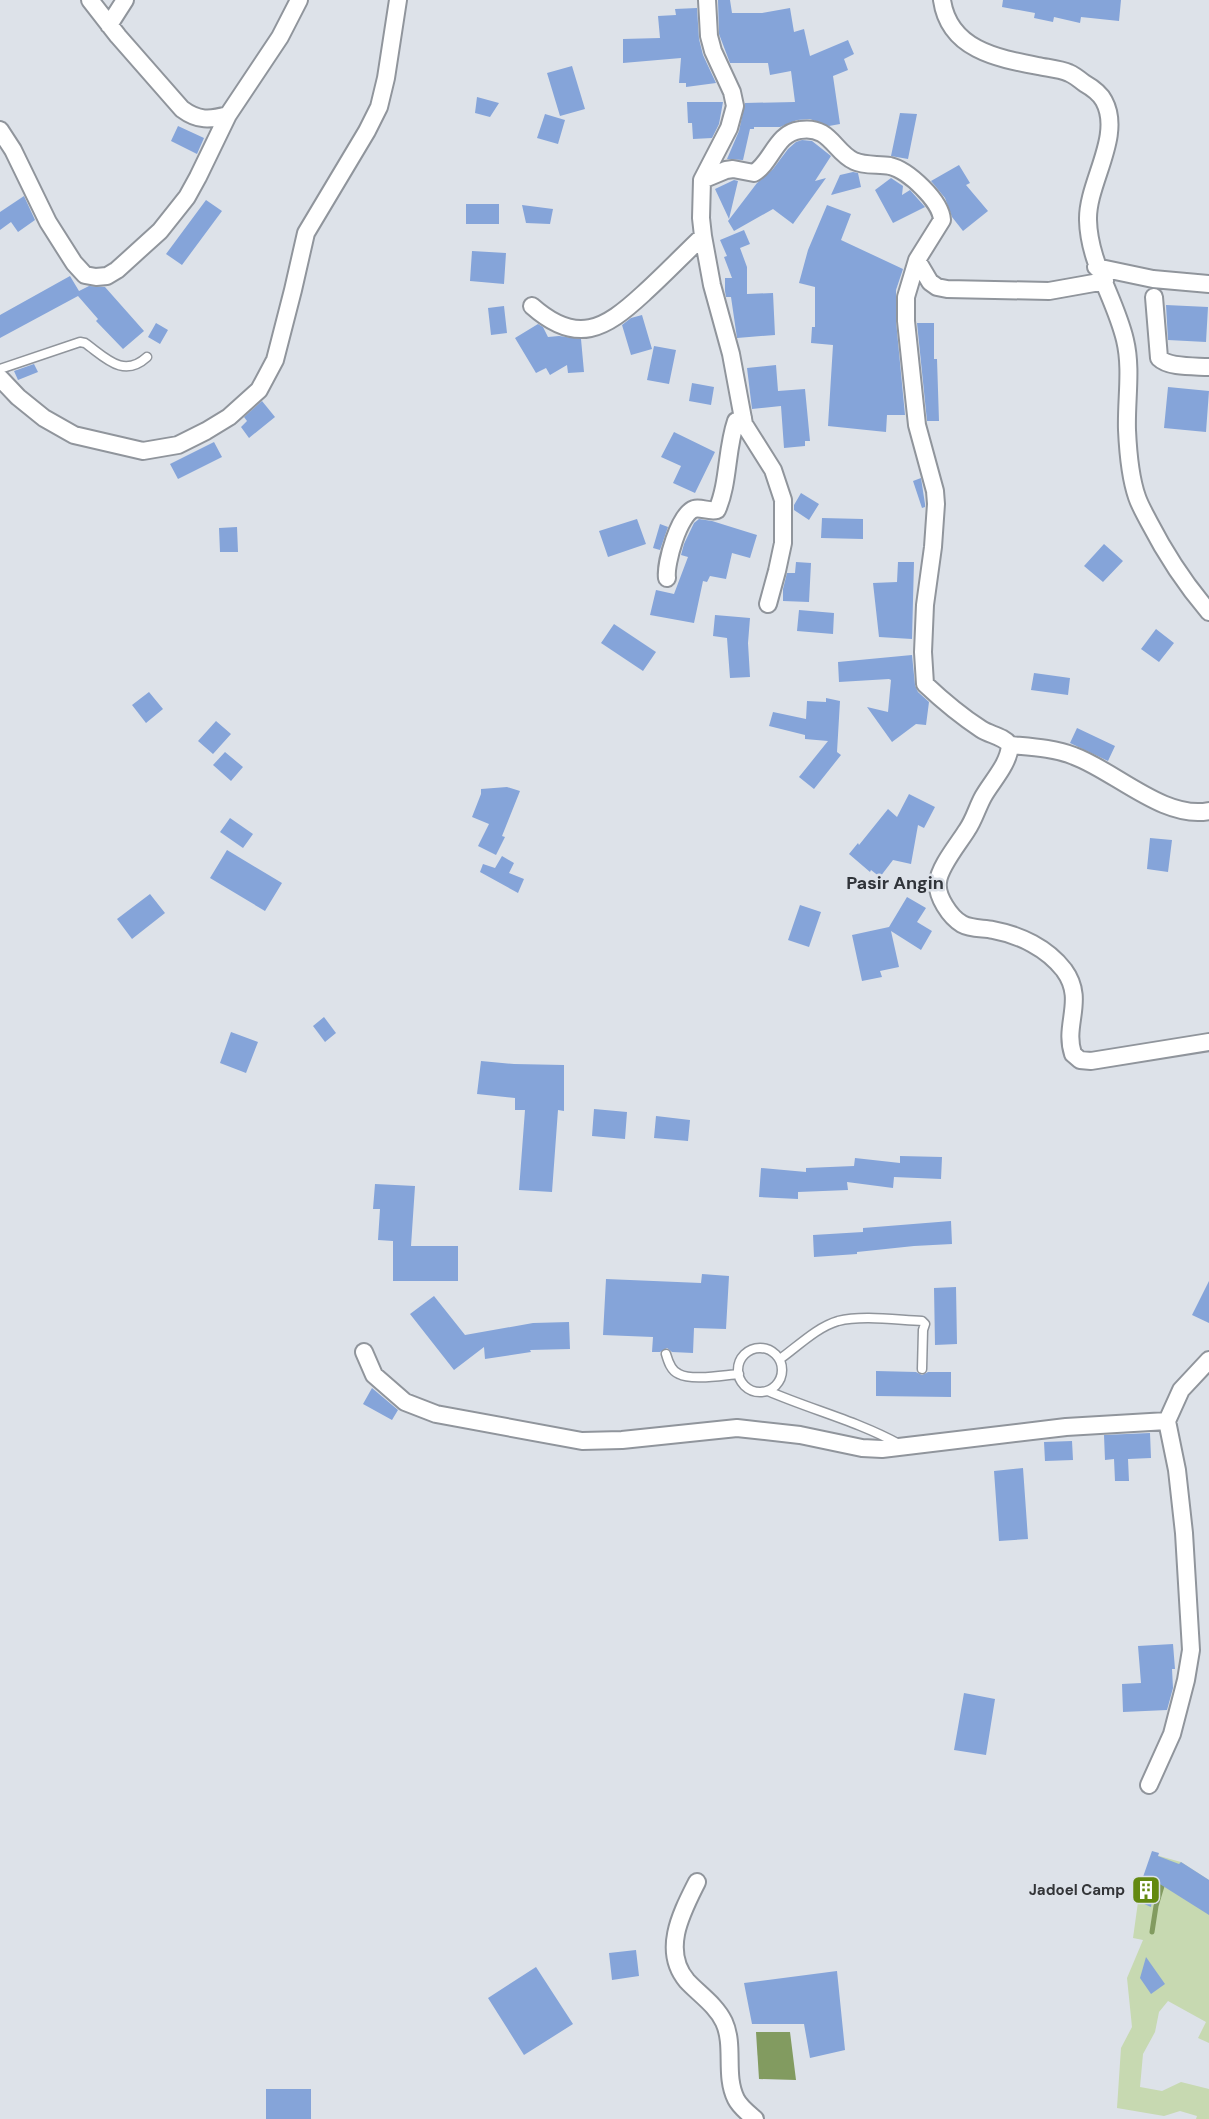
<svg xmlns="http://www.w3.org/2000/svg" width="1209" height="2119" viewBox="0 0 1209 2119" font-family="'DM Sans',sans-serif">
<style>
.green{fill:#c7d9b1}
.water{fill:#829b60}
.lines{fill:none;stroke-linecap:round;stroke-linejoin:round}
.stream{stroke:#829b60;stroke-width:5}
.building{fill:#85a4d9}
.service-casing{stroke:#90959c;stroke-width:11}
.minor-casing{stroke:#90959c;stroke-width:20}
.service{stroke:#fff;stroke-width:8}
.minor{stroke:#fff;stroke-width:16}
.labels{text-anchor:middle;stroke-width:5;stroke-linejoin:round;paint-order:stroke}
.poi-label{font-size:15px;font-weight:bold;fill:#333538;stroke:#dde2e9;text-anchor:end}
.quarter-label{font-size:18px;font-weight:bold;fill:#30343a;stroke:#dde2e9}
</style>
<rect width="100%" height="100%" fill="#dde2e9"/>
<path class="green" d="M1152 1854 1181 1862 1209 1880V2043L1198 2038 1206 2022 1168 2001 1159 2012 1155 2032 1143 2054 1140 2087 1162 2091 1181 2082 1209 2089V2119H1196L1197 2116 1180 2111 1164 2116 1117 2108 1121 2048 1132 2027 1127 1978 1143 1940 1133 1938 1138 1902 1135 1900Z"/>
<path class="water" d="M756 2032H790L796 2080 759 2079Z"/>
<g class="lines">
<path class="stream" d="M1152 1932 1156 1906 1162 1886"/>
</g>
<path class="building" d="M718 0H730L732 13H762L790 8 794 32 804 29 810 56 848 40 854 54 844 59 848 70 833 76 840 124 829 126 810 119 797 120 780 127H754V129H750L743 160 727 159 739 131 745 103 795 102 791 71 770 75 768 63H730L719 34Z
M1003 0H1121L1119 21 1081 17 1080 23 1054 17 1053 22 1034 18 1035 13 1002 7Z
M697 8 699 39 703 55 716 83 686 87V83H679L681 58 623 63V39L660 38 658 16 676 15 675 9Z
M572 66 585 109 560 116 547 73Z
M477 97 499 103 490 117 475 113Z
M687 102H723L719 124 712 138 693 139 692 123H688Z
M900 113 917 114 908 159 891 156Z
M545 114 565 120 558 144 537 138Z
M178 126 204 138 197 154 171 141Z
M802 140 812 141 831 156 815 181 826 178 793 224 773 209 734 231 728 221 757 183 773 169 788 149 796 142Z
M959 165 970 183 966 185 988 211 963 231 952 217 945 198 931 181Z
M853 172 858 173 861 187 831 195 840 175Z
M891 178 903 186 902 195 910 190 925 207 893 223 875 190Z
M734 180 738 181 729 219 715 189Z
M24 196 35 220 18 232 11 222 0 230V212Z
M206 200 222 211 182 265 166 254Z
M466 204H499V224H466Z
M522 205 553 209 550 224 526 223Z
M827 205 851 214 841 240 903 269 896 290V321L905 415H887L886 432 828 426 833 345 811 343 812 327H815V287L799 283 808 250Z
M744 230 750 244 740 248 747 267V294L773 293 775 335 737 338 731 297H726L725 291V278H732L724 257 727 256 720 240Z
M472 251 506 253 504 284 470 281Z
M70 276 79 291 89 286 105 287 144 331 123 349 96 321 98 319 78 296 0 338V315Z
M1166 305 1208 307 1206 342 1168 340Z
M504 306 507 333 491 335 488 308Z
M642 315 652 349 631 355 622 325 631 318Z
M156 323 168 330 160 344 148 337Z
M917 323H934V359H937L939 421H927Z
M538 324 543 327 548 337 559 336 581 339 584 372 568 373 567 365 550 375 546 368 536 373 515 338Z
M654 346 676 350 669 384 647 380Z
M34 364 38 372 18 380 14 371Z
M776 365 778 391 805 389 810 441H805V446L784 448 781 406 752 409 747 368Z
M692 383 714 387 711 405 689 401Z
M1168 387 1209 391 1206 432 1164 428Z
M262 401 275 417 249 438 241 427 247 421 244 417Z
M674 432 715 452 695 493 673 483 681 466 661 457Z
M214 442 222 457 178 479 170 464Z
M921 478 925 504V507L922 508 913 481Z
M801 493 819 504 809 520 794 510V505Z
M822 518 863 519V539L821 538Z
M637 519 646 544 608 557 599 531Z
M699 519 712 521 757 535 750 558 732 553 726 579 710 576 707 582 703 581 694 623 650 615 656 590 674 594 688 557 681 555 684 544 694 523Z
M660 524 668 527 660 550 653 548Z
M237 527 238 552H220L219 528Z
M1104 544 1123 561 1103 582 1084 566Z
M796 562 811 563 809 602 783 601V589L787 573H795Z
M898 562H914L912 639 879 637 873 583 897 582Z
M799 610 834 613 833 634 797 631Z
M715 615 750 618 748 643 750 677 730 678 727 638 713 636Z
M614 624 656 652 643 671 601 643Z
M1156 629 1174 643 1159 662 1141 649Z
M912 655 915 685 918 692 929 702 926 725 916 724 892 742 867 707 888 712 891 680 889 679 839 682 838 662Z
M1034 673 1070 678 1068 695 1031 690Z
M149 692 163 709 146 723 132 705Z
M826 698 840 701 837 752 841 755 814 789 799 777 828 741 805 739V735L769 726 773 712 806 719 807 701 826 702Z
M216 721 231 734 213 754 198 741Z
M1077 728 1115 746 1108 761 1070 743Z
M225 752 243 767 231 781 213 765Z
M507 787 520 791 502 836 505 837 496 855 478 846 489 824 472 817 481 794V789Z
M909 794 935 807 924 828 918 825 911 864 893 860 880 877 871 870 870 872 849 854 858 843 859 845 888 809 897 817Z
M230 818 253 834 243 848 220 832Z
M1150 838 1172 840 1168 872 1147 869Z
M227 850 282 883 265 911 210 878Z
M502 856 514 863 509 873 524 879 518 893 480 872 483 864 495 868Z
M150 894 165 913 132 939 117 919Z
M907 897 926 908 917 922 932 931 921 950 891 931 899 967 880 971 882 977 862 981 852 935 889 927Z
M800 905 821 912 809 947 788 940Z
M324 1017 336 1033 325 1042 313 1026Z
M231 1032 258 1042 246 1073 220 1063Z
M481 1061 514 1064 564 1065V1111L558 1110 552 1192 519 1190 525 1110H515V1098L477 1094Z
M594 1109 627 1112 625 1139 592 1136Z
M656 1116 690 1120 688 1141 654 1138Z
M900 1156 942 1157 941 1179 894 1177 893 1188 847 1182 848 1190 798 1192V1199L759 1197 761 1168 806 1172V1168L854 1166 855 1158 900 1163Z
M375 1184 415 1186 411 1246H458V1281H393V1241L378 1240 380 1209H373Z
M951 1221 952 1244 914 1246 857 1252V1254L814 1257 813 1235 863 1232V1228Z
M702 1274 729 1276 726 1329 694 1328 693 1353 672 1352 667 1348 660 1352H652L653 1337 603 1335 606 1279 701 1283Z
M1209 1281V1323L1192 1315Z
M956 1287 957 1344 935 1345 934 1288Z
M434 1296 465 1335 533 1323 569 1322 570 1349 530 1350 531 1352 485 1359 484 1347 454 1370 410 1314Z
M876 1371 916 1372 922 1375 928 1372H951V1397L876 1396Z
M372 1388 398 1410 392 1420 363 1404Z
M1150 1433 1151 1458 1128 1459 1129 1481H1115L1114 1459 1105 1460 1104 1435Z
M1072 1441 1073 1460 1045 1461 1044 1442Z
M1023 1468 1028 1539 999 1541 994 1471Z
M1173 1644 1175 1669H1172L1173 1688 1167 1710 1123 1712 1122 1684 1141 1683 1138 1646Z
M964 1693 995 1699 986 1755 954 1750Z
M1152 1851 1159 1853 1158 1856 1179 1864 1181 1862 1209 1880V1915L1155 1881 1151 1907 1135 1900Z
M636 1950 639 1976 612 1980 609 1953Z
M1146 1957 1165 1984 1151 1994 1140 1978Z
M536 1967 573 2024 524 2055 488 1998Z
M837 1971 845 2050 810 2058 804 2024H752L744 1983Z
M266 2089H311V2119H266Z"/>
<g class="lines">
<g class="service-casing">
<path id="service" d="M0 369 80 342 85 343C105 357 123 379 147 357
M738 1370a22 22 0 1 1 44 0a22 22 0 1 1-44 0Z
M666 1354C668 1361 671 1371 679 1374 692 1381 724 1375 739 1374
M780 1359C797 1347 817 1327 838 1321 862 1315 897 1320 922 1321L925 1324 923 1330 922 1369
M768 1391C812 1410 857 1421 899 1444"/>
</g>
<g class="minor-casing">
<path id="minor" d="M90 0 118 36 182 109C198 121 210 120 228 115L280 37 299 0
M707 0 709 36 713 51 732 92 735 106 729 128 702 180 701 218 703 236 712 285 731 354 744 424 773 470 783 500V543L777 571 768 604
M942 0C949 49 996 58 1038 66 1047 68 1060 69 1069 73 1074 75 1079 79 1084 83 1091 87 1100 93 1104 101 1123 136 1087 183 1088 220 1089 263 1115 298 1125 340 1132 369 1126 400 1127 430 1128 452 1130 477 1137 497 1140 506 1145 514 1149 522 1166 555 1185 584 1209 612
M109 25 125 0
M0 130 13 150 48 222 74 263 85 275 96 277 107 276 117 270 160 231 187 197 198 177 228 115
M702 180 726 170 733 169 754 173C772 162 776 133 800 130 830 125 834 152 854 161 864 166 878 164 890 166 908 170 941 201 942 220L917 260 930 282 937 287 947 289 1049 291 1105 281
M917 260 906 297V321L917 425 935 491 936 504 933 547 925 605 923 652 925 684C942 700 961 716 981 729 990 735 1003 736 1010 745 1031 747 1054 748 1074 756 1115 771 1164 820 1209 811
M1096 267 1153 279 1209 284
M1154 297 1159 358C1169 368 1195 366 1209 367
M532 306C577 346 605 329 643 294 664 275 683 255 703 236
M0 378 18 397 44 418 74 435 143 451 178 445 206 431 229 417 259 390 275 360 293 290 306 233 367 131 379 107 386 78 398 0
M667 578C665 564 679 514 694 509 701 507 709 512 717 510 729 483 726 450 736 421L743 418
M1010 745C1009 764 992 781 983 797 977 808 974 820 967 830 959 843 939 867 938 882 936 896 950 917 962 924 971 929 983 928 993 930 1020 935 1047 948 1064 970 1086 1000 1063 1024 1073 1054L1080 1060 1091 1061 1209 1042
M364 1352 374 1375 405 1402 436 1414 582 1441 622 1440 737 1428 800 1435 862 1448 882 1449 1066 1427 1167 1421
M1149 1785 1172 1734 1186 1680 1191 1650 1184 1533 1177 1470 1167 1421 1181 1390 1209 1360
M697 1882C682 1912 661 1950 687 1981 699 1994 716 2005 724 2022 735 2046 724 2075 736 2099 740 2107 748 2113 755 2119"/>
</g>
<use href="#service" class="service"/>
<use href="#minor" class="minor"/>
</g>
<defs>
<g id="building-square" transform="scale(1.5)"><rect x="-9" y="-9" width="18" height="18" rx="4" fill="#638910" stroke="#dde2e9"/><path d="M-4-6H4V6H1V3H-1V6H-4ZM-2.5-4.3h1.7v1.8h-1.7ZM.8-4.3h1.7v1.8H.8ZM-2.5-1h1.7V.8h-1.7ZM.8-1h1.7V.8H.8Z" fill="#fff"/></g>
</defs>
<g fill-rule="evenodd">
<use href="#building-square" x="1146" y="1890"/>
</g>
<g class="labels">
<g class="poi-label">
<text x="1125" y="1895">Jadoel Camp</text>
</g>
<g class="quarter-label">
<text x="895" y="889">Pasir Angin</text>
</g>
</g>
</svg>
